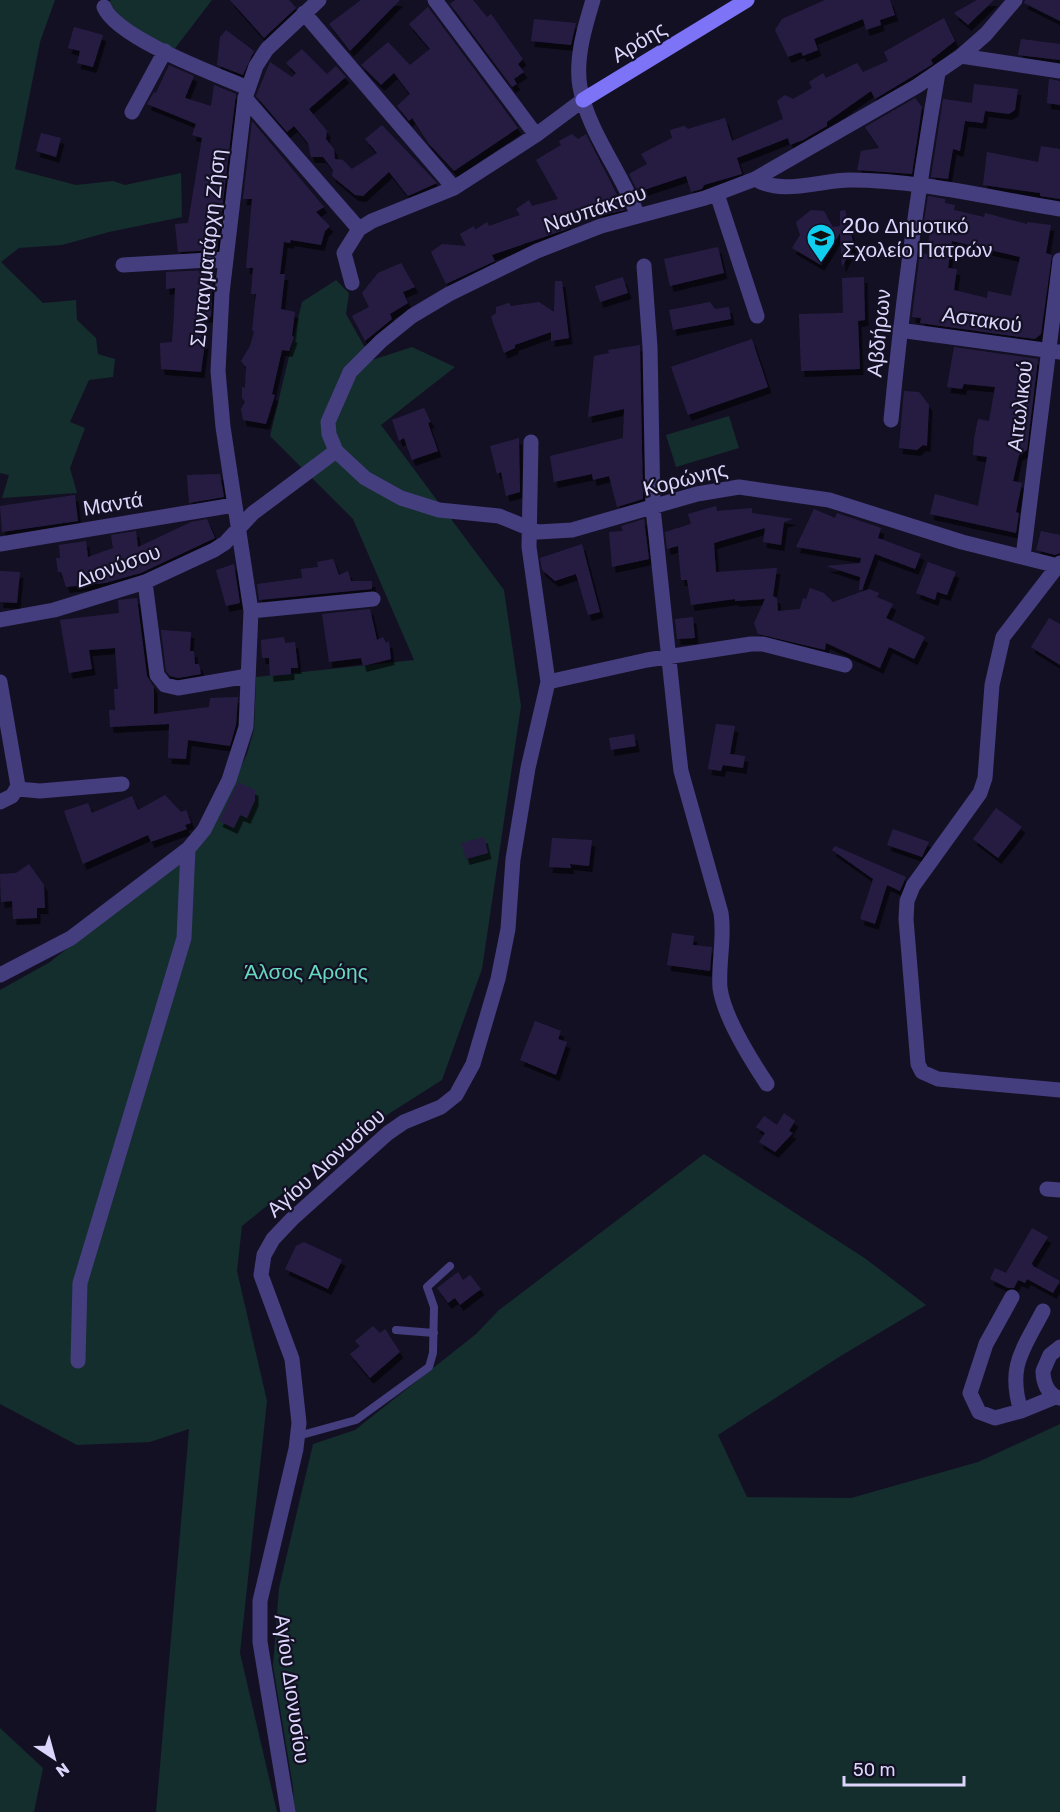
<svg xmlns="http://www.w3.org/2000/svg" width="1060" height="1812" viewBox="0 0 1060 1812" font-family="Rubik,sans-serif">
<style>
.green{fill:#142d2d}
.building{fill:#271d43;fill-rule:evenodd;filter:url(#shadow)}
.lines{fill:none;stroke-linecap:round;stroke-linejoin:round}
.lane{stroke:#443e7f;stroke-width:8}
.street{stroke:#443e7f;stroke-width:15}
.secondary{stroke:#7c73f6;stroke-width:15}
.labels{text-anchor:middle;stroke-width:4.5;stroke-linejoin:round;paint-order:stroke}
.street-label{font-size:21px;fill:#dcd6fc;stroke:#141024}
.poi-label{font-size:21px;fill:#dcd6fc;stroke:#141024;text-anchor:start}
.park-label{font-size:21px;fill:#66d8c0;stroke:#141024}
</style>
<defs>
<filter id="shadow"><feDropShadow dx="3.5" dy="6" stdDeviation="0" flood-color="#0009"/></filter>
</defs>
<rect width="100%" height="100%" fill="#141024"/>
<path class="green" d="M0 0H55L40 42 15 169 76 185 113 181 125 185 181 173 182 217 109 232 62 245 19 248 1 262 43 303 76 300 77 320 96 338 98 354 115 359 113 377 89 380 70 422 85 428 70 468 77 493 2 498 9 475 0 473Z
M111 0H212L173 51 126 24 109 2Z
M336 280 349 293 346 314 372 360 412 347 455 367 381 425 504 590 521 706 482 969 442 1080 354 1136 242 1226 237 1271 267 1401 240 1653 277 1812H156L189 1429 150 1442 77 1445 0 1404V990L50 962 208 837 247 754 254 729 256 677 414 660 353 519 270 436 302 302Z
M729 416 739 448 676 467 666 435Z
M704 1154 866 1259 926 1305 839 1357 718 1435 747 1497 851 1498 978 1462 1060 1424V1812H294L293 1787 273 1666 279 1588 313 1444 355 1430 476 1334 499 1310Z
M0 1728 43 1768 34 1812H0Z"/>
<path class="building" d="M230 0H289L296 8 264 38Z
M361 0H400L350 51 329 24Z
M455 0H473L487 17 491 14 523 59 518 64 524 72 514 79 517 84 512 87 450 4Z
M825 0H890L895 15 880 20 881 25 866 30 863 19 814 39 818 50 803 56 801 52 788 57 775 30 782 19Z
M977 0H994L968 25 954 13Z
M1025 0H1060V21L1024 3Z
M428 7 518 128 454 171 429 144 412 118 409 121 397 106 410 94 394 73 381 85 361 65 388 42 410 65 430 49 409 24Z
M944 18 955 41 931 60 933 64 875 99 871 91 827 122V126L803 140 790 145 788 138 737 158 742 174 704 185 702 189 691 192 686 176 638 192 629 174 647 164 641 154 672 138 670 130 684 126 688 129 694 127 725 118 732 141 783 119 777 101 785 95 793 99 812 88 809 82 823 73 826 78 857 63 863 72 888 61 884 52Z
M534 19 576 23 571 45 531 41Z
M74 27 103 35 93 67 77 63 80 51 68 48Z
M226 30 254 51 243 75 217 65 220 37Z
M1021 39 1060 44V60L1018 55Z
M302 49 327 74 336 66 346 77 309 109 327 131 326 139 334 149 335 159 343 160 352 169 377 153 365 139 382 125 437 183 408 196 389 172 363 196 355 195 332 176 333 170 323 157H311L308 143 294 126 287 132 256 96 270 62 292 77 296 73 286 63Z
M169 65 194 76 185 98 211 106 214 85 236 94 217 250 178 252 175 224 188 223 202 138 192 135 196 124 147 104 154 92 156 93Z
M1049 79 1060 81V105L1047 103Z
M974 84 1018 89 1015 110 1009 114 985 111 983 123 965 121 960 151 953 149 948 179 931 177 943 99 972 103Z
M915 98 922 107 912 174 857 170 861 151 879 148 865 127Z
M252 121 324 207 316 212 330 226 325 231 321 245 291 240 290 243 284 242 280 274H285L281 309 295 312 292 336 294 337 289 351 282 350 272 394 275 395 266 424 243 420 241 409 245 402 242 398V387L245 388 246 367 241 361 250 346 254 332 252 330 256 294H251L253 268H246L252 199H243Z
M41 133 61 138 56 157 36 151Z
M572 134 578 139 586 134 625 210 599 216 594 206 567 221 570 228 492 255 495 261 446 284 431 252 442 244 466 246 460 234 474 226 475 230 487 222 489 226 520 215 516 209 529 200 532 206 558 199 536 160 561 145 559 141Z
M1041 146 1060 149V199L1040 196V193L983 185 987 152 1038 162Z
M928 196 945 199V203L955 205 954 210 984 217 985 213 1027 224V222L1051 225 1046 253 1052 255 1041 334 1035 339 920 323 921 318 912 317 920 253 927 254 931 222 924 221ZM952 241 1020 257 1011 296 988 291 987 298 954 290 957 269 948 268Z
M811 210 824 211 833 227 840 226V211L845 210 854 245 842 267 840 233 821 265 792 248 800 235 796 222Z
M718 247 724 273 670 286 664 259Z
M401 263 415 287 403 292 408 303 390 314 392 319 365 341 352 316 369 307 362 293 378 273Z
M213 270 211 317 202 316 201 343H205L201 372 161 369 160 343 172 342 174 314 175 288 166 289V272Z
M623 277 628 293 600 302 595 286Z
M864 277 865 320 858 321 860 369 801 371 799 314 843 313 842 278Z
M555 281H562L569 338 551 341V332L515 345V348L504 353 491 317 496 313V307L509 303 511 306 539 302 554 312Z
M710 302 715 309 729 307 731 319 673 330 669 310Z
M752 339 768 387 688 415 671 367Z
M640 345 643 499 617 507 609 476 593 480 592 474 554 482 550 456 623 438 624 409 588 417 594 356 609 353 608 350Z
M954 347 1038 359 1027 450 1019 455 1013 481 1022 483 1016 512 1019 513 1016 533 930 514 935 494 978 506 987 457 973 455 974 439 978 419 989 421 995 387 964 384 962 389 947 387Z
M904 391 919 392 929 405 927 446 923 445 917 450 899 448Z
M424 408 431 422 428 423 438 451 412 460 404 438 399 441 392 420Z
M519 438 520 492 506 496 501 472 497 474 490 446Z
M220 474 224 497 189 503 187 475Z
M75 495 78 521 2 532 0 506Z
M716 506 717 511 752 508V513L793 519 784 522 781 545 763 542 765 528 714 543 716 572 777 568 773 596 777 598 778 611 800 609 803 598 806 599 810 588 824 593 833 602 869 589 879 593 877 597 893 604 886 618 925 637 914 659 889 647 880 668 826 643 825 650 758 634 754 623 765 599 735 601V599L691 605 687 580H681L678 546 667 549 665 532 691 524 688 514Z
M814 509 835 518 837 513 881 528 878 538 921 554 915 569 875 554 862 590H859L860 577 826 566 860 563 861 558 796 547Z
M207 519 215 538 141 573 105 583 66 587 61 572H58L56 558H60L59 545 86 541 88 557 113 548 111 535 136 531 138 547 191 522Z
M644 519 649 559 612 567 609 532 623 531 621 526Z
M1041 531 1060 535V553L1055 555 1036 550Z
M582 544 600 612 588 615 576 574 555 581 542 570 540 558Z
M333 559 339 575 348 571 351 581H372V589L259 600 257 584 302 578 301 569 318 567 317 562Z
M928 562 956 572 947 595 937 592 935 600 916 593Z
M234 564 240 603 226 606 216 570Z
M0 571 20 572 17 603 0 602Z
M137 598 147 676 154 687V714L209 707 210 698 238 697 236 725 230 746 188 740 186 759 168 758 169 724 110 727 109 710H115L114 689H118L115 648 89 650 92 669 69 673 60 620 119 613 118 600Z
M370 609 377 640 383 637 386 643 389 641 391 659 363 666 361 658 329 662 322 614Z
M693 617 695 638 677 639 675 619Z
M1049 618 1060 624V665L1031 647Z
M161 630 191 632 190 651H194L195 664H199L201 674 178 678 170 676 166 671Z
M284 637 285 643 295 642 298 668H291V674L270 676 269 658H262L261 640Z
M716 724 735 726 730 754 745 756 743 768 723 765 721 771 708 769Z
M634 734 636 746 611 750 609 738Z
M238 782 255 790V800L247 818 240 815 234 828 219 821Z
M165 795 181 812 186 810 191 823 185 825 187 829 151 842 148 835 83 864 64 811 88 803 92 813 132 796 138 810Z
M996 808 1022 827 998 858 973 839Z
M893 829 929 842 922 857 887 845Z
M484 837 488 853 466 859 461 843Z
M552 838 592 840 589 866 570 864 571 868 549 867Z
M835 846 906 877 900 891 887 885 875 924 860 919 873 879 832 850Z
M29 864 44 885 45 908H37V918L13 919 12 901 1 902 0 874 16 873Z
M672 933 694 936 693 945 712 947 710 971 667 965Z
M535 1021 561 1031 558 1039 567 1042 556 1075 520 1060Z
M784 1113 795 1121 789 1131 793 1133 775 1152 759 1142 765 1133 756 1127 764 1116 777 1125Z
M1032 1228 1048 1237 1032 1263 1033 1266 1060 1281 1053 1293 1027 1279 1025 1283 1018 1280 1014 1288H1008L990 1279 995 1268 1006 1273Z
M304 1242 342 1260 328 1289 285 1269 296 1246Z
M458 1272 463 1280 470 1275 481 1289 460 1305 455 1298 448 1303 437 1288Z
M373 1326 380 1333 385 1329 400 1352 370 1378 350 1354 360 1346 355 1341Z"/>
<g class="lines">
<path class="lane" d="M396 1330 434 1333
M298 1436 356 1420 429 1367 433 1353 434 1307 427 1287 450 1266"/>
<path class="street" d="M435 0 536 135 583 100
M593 0C585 26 575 59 580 87 588 132 621 171 637 214
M104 7C117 38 215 74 248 88
M304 13 454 188
M961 56 986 34 1015 0
M245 98 359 229
M132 112 165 51
M755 179C782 196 820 180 850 180 920 180 991 198 1060 209
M717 194 757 316
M123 265 226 259
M644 266 650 347 653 508 679 754 681 771 721 913C725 938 718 963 720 988 724 1017 751 1060 767 1084
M352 283 344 253 359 229 372 221 454 188 536 135
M899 330 1060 352
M891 420C902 304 918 188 938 73
M336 451 365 478 401 498 439 510 499 516 538 532 572 530 697 494 739 487 829 500 962 542 1058 566
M0 544 234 505
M1023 557 1060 260
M1060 563 1003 637 992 685 985 778 980 793 913 886 907 901 906 919 918 1064 922 1072 938 1079 1060 1090
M145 582 157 675 165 685 178 688 248 676
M251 611 373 599
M0 620 54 610 145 582 214 550 225 543 253 513 336 451 329 434 328 422 350 372 381 341 412 316 449 294 537 251 601 226 705 198 755 179 917 86 961 56 1060 71
M0 682 18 786 12 796 0 802
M548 682 647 660 751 644H763L845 665
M18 789 40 791 122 784
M0 975 71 938 188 849
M1047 1189 1060 1190
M1012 1297 986 1344 970 1393 979 1412 995 1418 1021 1411
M1043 1311C1023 1350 1007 1366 1021 1411L1055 1397
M1060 1347 1050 1355 1043 1371C1043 1382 1048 1396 1060 1398
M78 1361 80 1283 184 938 188 849 204 830 229 780 246 727 251 611 223 427 218 371 222 293 245 98 256 66 267 49 319 0
M288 1812 260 1642V1601L296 1449 299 1423 292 1359 261 1275 264 1255 273 1239 292 1219 388 1133 404 1122 441 1107 456 1095 473 1064 498 979 508 929 513 859 528 768 548 682 529 547 531 442"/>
<path class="secondary" d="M583 100 747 0"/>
</g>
<defs>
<g id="school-pin" transform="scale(1.5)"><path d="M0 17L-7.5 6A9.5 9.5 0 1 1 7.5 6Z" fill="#10ceee" stroke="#141024"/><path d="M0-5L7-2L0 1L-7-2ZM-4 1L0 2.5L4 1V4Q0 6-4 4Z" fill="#111"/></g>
</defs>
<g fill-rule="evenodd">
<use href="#school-pin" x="821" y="238"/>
</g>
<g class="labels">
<g class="street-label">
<text transform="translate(639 42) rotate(-31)" y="7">Αρόης</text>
<text transform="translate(595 209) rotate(-19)" y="7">Ναυπάκτου</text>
<text transform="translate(208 248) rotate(-84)" y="7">Συνταγματάρχη Ζήση</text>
<text transform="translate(982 320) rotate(8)" y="7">Αστακού</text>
<text transform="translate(879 333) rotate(-84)" y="7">Αβδήρων</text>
<text transform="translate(1020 406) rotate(-83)" y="7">Αιτωλικού</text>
<text transform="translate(685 479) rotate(-14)" y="7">Κορώνης</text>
<text transform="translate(113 504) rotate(-9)" y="7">Μαντά</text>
<text transform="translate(118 566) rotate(-20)" y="7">Διονύσου</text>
<text transform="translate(326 1163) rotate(-42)" y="7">Αγίου Διονυσίου</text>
<text transform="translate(292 1689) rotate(82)" y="7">Αγίου Διονυσίου</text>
</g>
<g class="poi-label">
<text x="842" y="233">20ο Δημοτικό<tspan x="842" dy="24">Σχολείο Πατρών</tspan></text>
</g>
<g class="park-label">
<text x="306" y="979">Άλσος Αρόης</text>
</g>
</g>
<g transform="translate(54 1758) rotate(144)" stroke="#141024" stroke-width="4.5" paint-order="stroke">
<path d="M0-4.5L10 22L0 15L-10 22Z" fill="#dcd6fc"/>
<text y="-9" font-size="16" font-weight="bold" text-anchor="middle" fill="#dcd6fc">N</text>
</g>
<path d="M844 1776v9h120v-9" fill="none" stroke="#dcd6fc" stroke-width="3"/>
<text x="853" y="1776" font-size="18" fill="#dcd6fc" stroke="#141024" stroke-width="4.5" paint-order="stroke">50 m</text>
</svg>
